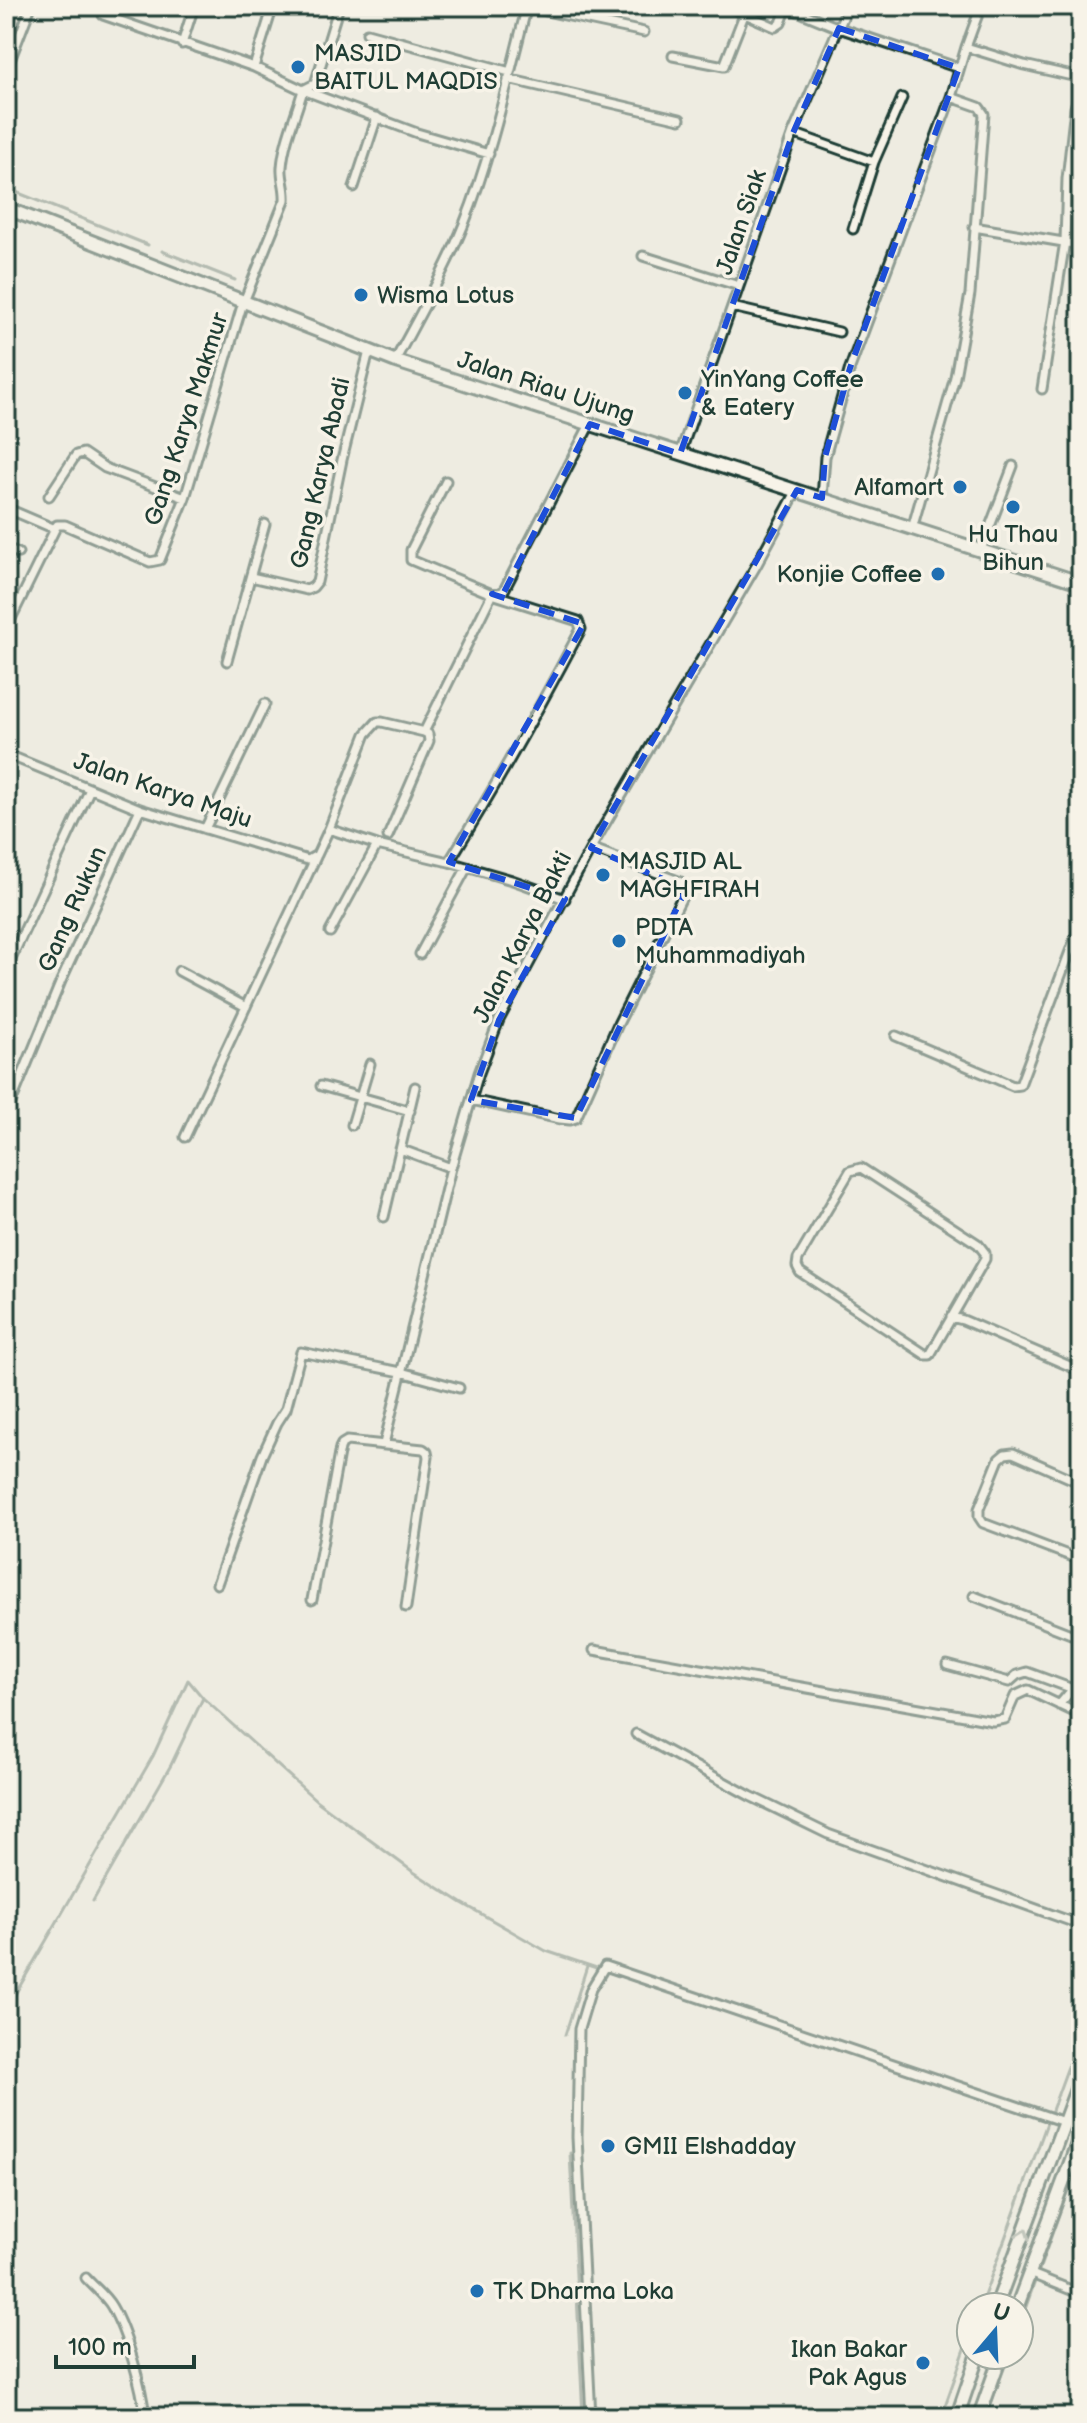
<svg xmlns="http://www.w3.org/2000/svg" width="1087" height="2423" viewBox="0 0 1087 2423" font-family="'Balsamiq Sans',sans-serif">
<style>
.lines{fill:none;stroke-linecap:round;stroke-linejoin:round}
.stream{stroke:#6c7e74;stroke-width:3}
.minor-casing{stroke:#1f3d34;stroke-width:13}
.primary-casing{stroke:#1f3d34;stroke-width:17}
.minor{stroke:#f7f3e8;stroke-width:7}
.primary{stroke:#f7f3e8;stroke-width:11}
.oneway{stroke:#8b988e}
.marked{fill:none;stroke:#1d4ed8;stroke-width:6;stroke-dasharray:16 10;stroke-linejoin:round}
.poi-dot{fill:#1f6fb2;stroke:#f7f3e8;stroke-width:3}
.labels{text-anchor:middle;stroke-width:7;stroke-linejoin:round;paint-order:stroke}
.poi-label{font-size:24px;fill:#1f3d34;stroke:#f7f3e8;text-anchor:start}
.street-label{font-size:24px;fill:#1f3d34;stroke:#f7f3e8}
</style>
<rect width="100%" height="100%" fill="#eeece1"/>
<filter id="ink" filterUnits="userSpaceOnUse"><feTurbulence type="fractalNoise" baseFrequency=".0125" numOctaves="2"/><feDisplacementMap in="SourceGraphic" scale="16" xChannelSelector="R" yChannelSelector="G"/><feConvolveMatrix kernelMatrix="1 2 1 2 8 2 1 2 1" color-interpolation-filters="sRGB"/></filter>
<g filter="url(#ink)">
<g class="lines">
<path class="stream" d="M6 188 148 245
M162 251 235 280
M93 1901 171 1765 203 1698
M6 2010 153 1756 188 1680 203 1698 317 1801 412 1871 462 1903 546 1951 1048 2120
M565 2035 587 1966
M1051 2113 1081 2031
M570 2153 583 2417
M980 2307 1048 2120
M1019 2326 1081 2153
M941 2417 971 2332
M986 2417 1009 2355"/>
<g class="minor-casing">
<path id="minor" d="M106 6 103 15 254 67 303 90 417 133 489 154
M727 6 775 27 781 23 787 7
M785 6 839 28 959 68
M527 7 644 32
M367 33 510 72
M182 44 194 6
M966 47 1024 65 1081 78
M673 56 724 66 744 15
M254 67 273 6
M6 71 31 6
M508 79 680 119
M793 133 874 162
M354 187 377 117
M974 227 1081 245
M853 229 874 162 902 98
M643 256 739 286
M732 307 839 332
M6 335 7 333
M395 361C419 316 445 271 464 224 492 154 508 79 527 6
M1042 389 1065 241 1067 179 1075 108 1081 85
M680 454 793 133 848 6
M446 481 411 550V560L492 594 503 592 590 424
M49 496 76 455 83 453 105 468 185 498
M822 498 825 457 850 368 951 97 966 47 981 6
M6 508 55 529
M912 529 955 377 970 294 984 114 979 107 951 97
M6 548 18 553
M981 550 1013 466
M251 577 307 590 313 587 317 582 342 460 369 351
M6 629 57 525H65L150 562 160 560 185 498 241 309 285 200C286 188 281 178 282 167 284 141 296 115 303 90L315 84 339 6
M227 661 265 524
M6 754 140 809 308 860 317 855 329 829 366 734 377 722H382L424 732 492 594 578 621 581 629C539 709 496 786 449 862
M205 829 265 704
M329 829 377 845 449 862 512 880 565 899
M388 836 429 741 428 734 424 732
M330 932 377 845
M420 954 467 867
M6 970 90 789
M179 971 246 1007
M896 1036 1013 1086 1020 1085 1081 922
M321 1086 410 1111
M471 1100 560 1119 570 1120 576 1118 618 1024 686 889 681 882 591 848
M6 1115 61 981 140 809
M352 1125 370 1064
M185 1137 316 857
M400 1149 451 1168
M861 1168 978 1244 985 1253V1259L930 1355H926L800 1272 797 1266 798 1259 850 1171Z
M384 1217 415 1087
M951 1317 963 1320 1081 1371
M384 1444 451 1168 479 1073 499 1020 591 848 756 566 797 490
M1081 1483 1013 1453 1005 1454 999 1459 979 1509V1517L983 1523 1081 1560
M217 1584 262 1456 277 1423 286 1409 301 1352 401 1372 459 1388
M974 1596 1081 1638
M312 1600 340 1448 342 1444 347 1441 423 1449 427 1452 428 1457 406 1607
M594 1650 993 1721 1005 1719 1015 1696 1028 1690 1081 1715
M947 1665 1009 1682 1017 1675 1027 1672 1073 1689
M1059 1705 1081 1679
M636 1734 750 1796 828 1834 1081 1925
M1029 2273 1081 2294
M86 2278C94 2287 106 2296 112 2307 127 2333 142 2387 145 2417
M591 2417 577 2137 579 2029 591 1989 605 1966 1064 2122"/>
</g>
<g class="primary-casing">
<path id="primary" d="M6 208 395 361 1081 583
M996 2307 1081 2077
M1017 2307 1081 2134
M957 2417 978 2355
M979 2417 1001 2355"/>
</g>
<use href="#minor" class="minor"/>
<use href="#primary" class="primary"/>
</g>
<defs><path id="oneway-chevron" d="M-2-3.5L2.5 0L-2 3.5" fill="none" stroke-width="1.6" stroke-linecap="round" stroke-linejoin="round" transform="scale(2)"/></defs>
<use class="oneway" href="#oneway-chevron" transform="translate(1024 2234) rotate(-70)"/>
</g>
<path d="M0 0H1087V2423H0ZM839 28 959 68 850 368 825 457 822 498 797 490 591 848 686 889 576 1118 471 1100 499 1020 565 899 449 862 584 624 492 594 504 592 590 424 680 454 793 133Z" fill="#eeece1" fill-opacity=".55" fill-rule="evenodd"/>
<path class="marked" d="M839 28 959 68 850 368 825 457 822 498 797 490 591 848 686 889 576 1118 471 1100 499 1020 565 899 449 862 584 624 492 594 504 592 590 424 680 454 793 133Z"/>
<g class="poi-dot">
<circle cx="298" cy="67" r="8"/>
<circle cx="361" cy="295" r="8"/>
<circle cx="685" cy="393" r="8"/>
<circle cx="960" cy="487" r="8"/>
<circle cx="1013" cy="507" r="8"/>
<circle cx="938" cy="574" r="8"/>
<circle cx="603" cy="875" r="8"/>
<circle cx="619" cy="941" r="8"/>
<circle cx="608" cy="2146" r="8"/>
<circle cx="477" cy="2291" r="8"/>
<circle cx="923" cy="2363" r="8"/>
</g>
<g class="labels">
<g class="poi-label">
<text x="314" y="61">MASJID<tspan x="314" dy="28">BAITUL MAQDIS</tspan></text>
<text x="377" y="303">Wisma Lotus</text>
<text x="701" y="387">YinYang Coffee<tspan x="701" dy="28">&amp; Eatery</tspan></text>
<text x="944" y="495" text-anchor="end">Alfamart</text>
<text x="1013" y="542" text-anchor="middle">Hu Thau<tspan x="1013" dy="28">Bihun</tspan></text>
<text x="922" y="582" text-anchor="end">Konjie Coffee</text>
<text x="619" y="869">MASJID AL<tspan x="619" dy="28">MAGHFIRAH</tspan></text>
<text x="635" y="935">PDTA<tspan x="635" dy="28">Muhammadiyah</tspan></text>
<text x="624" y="2154">GMII Elshadday</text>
<text x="493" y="2299">TK Dharma Loka</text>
<text x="907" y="2357" text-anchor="end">Ikan Bakar<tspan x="907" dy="28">Pak Agus</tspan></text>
</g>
<g class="street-label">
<text transform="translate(741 222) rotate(-71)" y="8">Jalan Siak</text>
<text transform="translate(546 387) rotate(18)" y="8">Jalan Riau Ujung</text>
<text transform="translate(186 419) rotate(-72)" y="8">Gang Karya Makmur</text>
<text transform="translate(320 473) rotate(-77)" y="8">Gang Karya Abadi</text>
<text transform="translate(163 790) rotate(19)" y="8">Jalan Karya Maju</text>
<text transform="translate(72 909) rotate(-66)" y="8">Gang Rukun</text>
<text transform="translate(522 937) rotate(-63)" y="8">Jalan Karya Bakti</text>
</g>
</g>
<rect width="1087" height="2423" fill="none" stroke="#f7f3e8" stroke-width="32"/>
<rect x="16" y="16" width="1055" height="2391" fill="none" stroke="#1f3d34" stroke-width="3" filter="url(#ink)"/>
<g transform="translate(995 2331) rotate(19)"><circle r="38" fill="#f7f3e8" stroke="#a1aaa0" stroke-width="2"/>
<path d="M0-6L14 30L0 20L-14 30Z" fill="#1f6fb2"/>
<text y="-12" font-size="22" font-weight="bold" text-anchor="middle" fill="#1f3d34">U</text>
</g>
<path d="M56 2355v12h138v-12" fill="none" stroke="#1f3d34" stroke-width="4"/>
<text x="68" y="2355" font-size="24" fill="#1f3d34" stroke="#f7f3e8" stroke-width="6" paint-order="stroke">100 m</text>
</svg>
